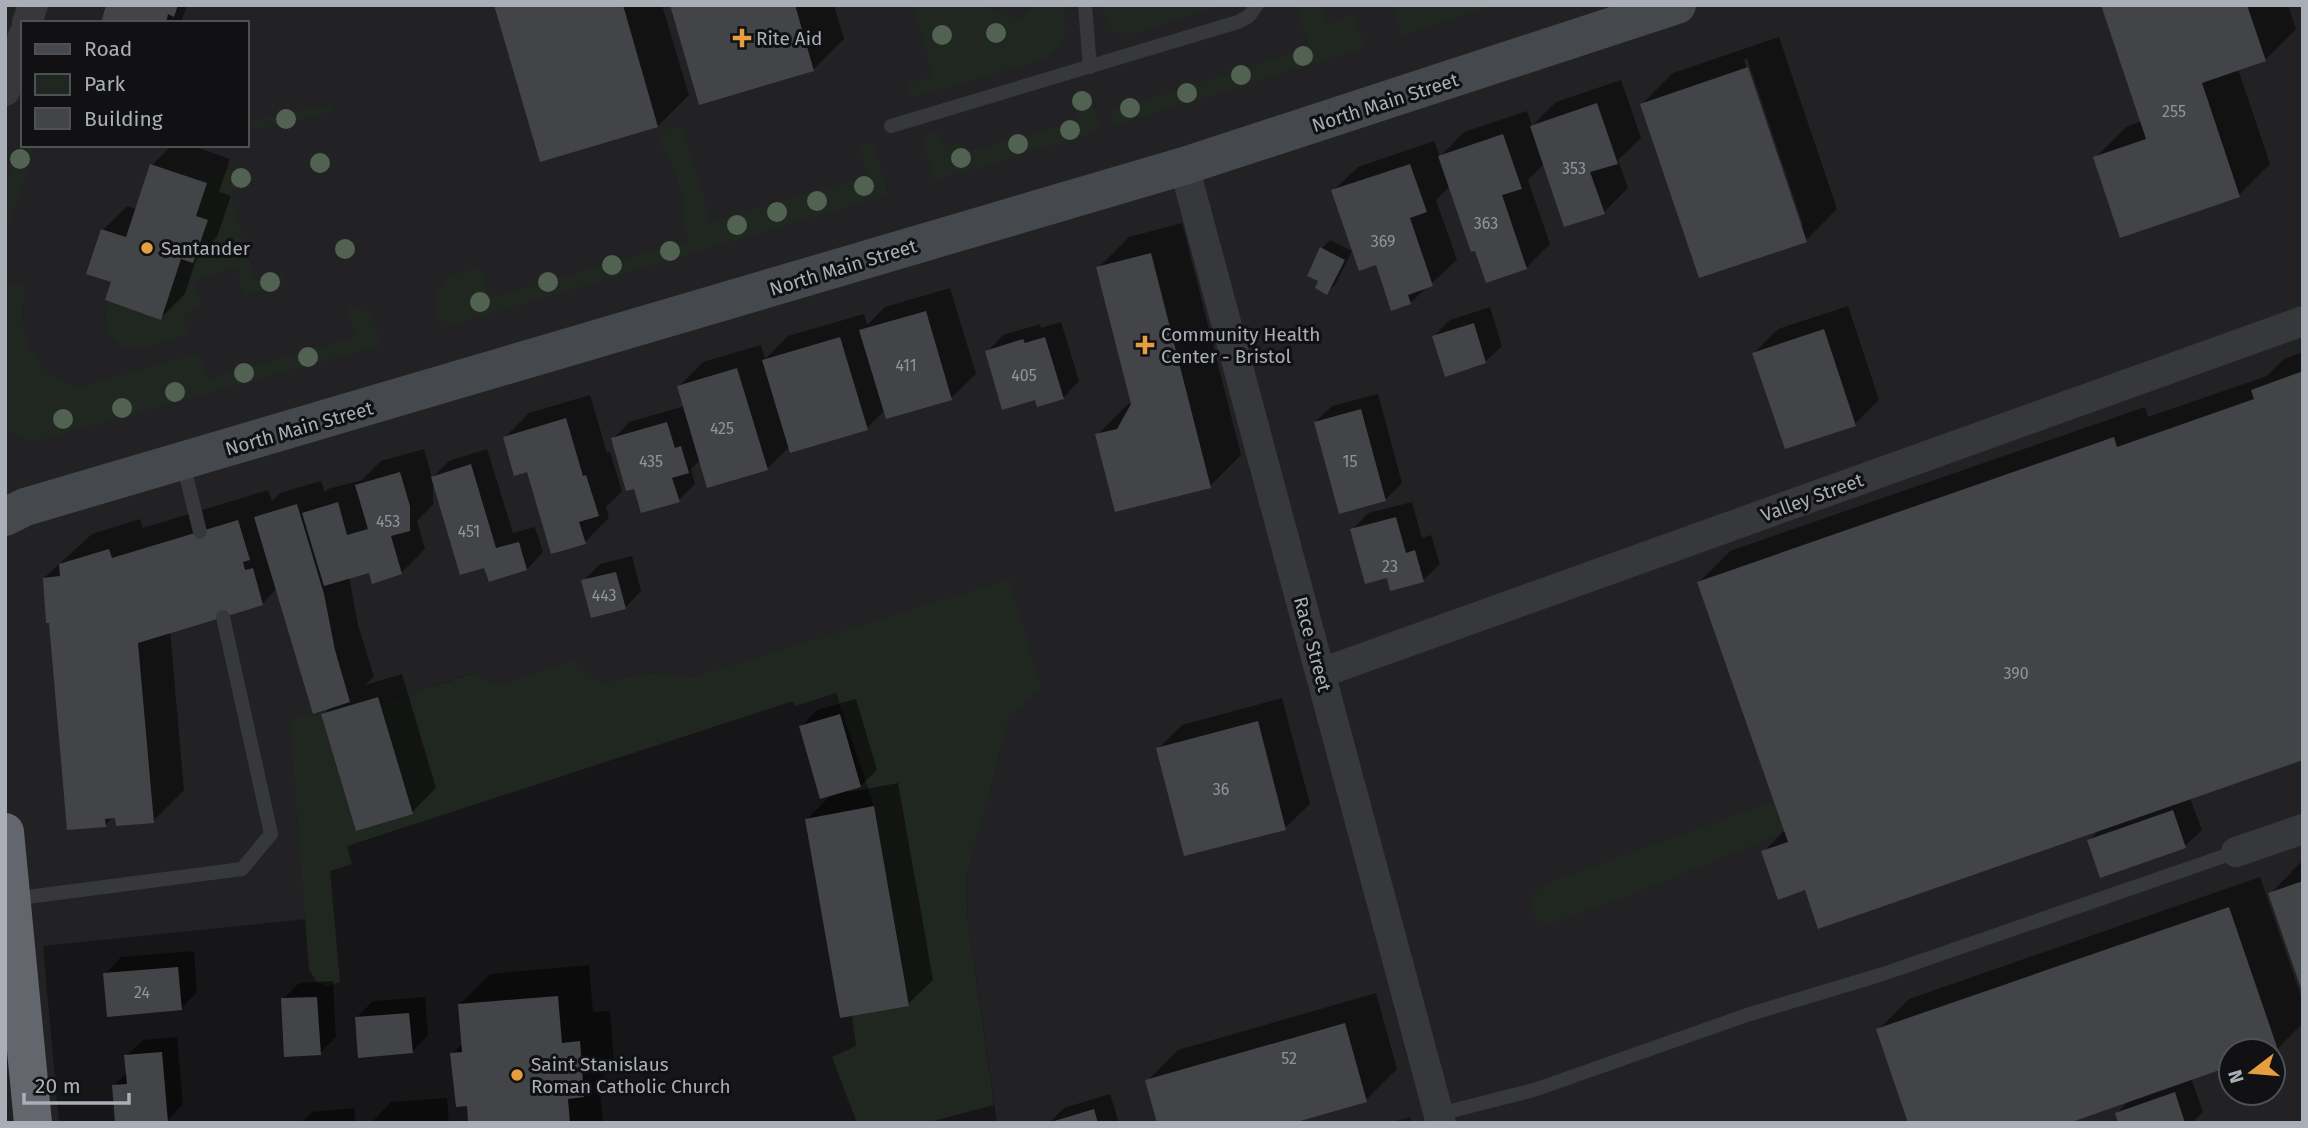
<svg xmlns="http://www.w3.org/2000/svg" width="2308" height="1128" viewBox="0 0 2308 1128" font-family="'Fira Sans',sans-serif">
<style>
.built{fill:#222224;fill-rule:evenodd}
.green{fill:#202720}
.shadow{fill:#0007;fill-rule:evenodd}
.building{fill:#434447}
.lines{fill:none;stroke-linecap:round;stroke-linejoin:round}
.lane{stroke:#37383c;stroke-width:14}
.street{stroke:#37383c;stroke-width:30}
.secondary{stroke:#45484c;stroke-width:38}
.highway{stroke:#63676d;stroke-width:38}
.tree{fill:#516252}
.poi-dot{fill:#e79e3e;stroke:#111113;stroke-width:2.5}
.labels{text-anchor:middle;stroke-width:6;stroke-linejoin:round;paint-order:stroke}
.number-label{font-size:16px;fill:#90949b}
.poi-label{font-size:19px;fill:#a9aeb7;stroke:#111113;text-anchor:start}
.street-label{font-size:19px;fill:#a9aeb7;stroke:#111113}
</style>
<rect width="100%" height="100%" fill="#161618"/>
<path class="built" d="M5 5H2303V1123H1412L1410 1117 1389 1123H997L968 921 966 879 1010 714V580L692 677 646 673 599 683 496 687 474 673 380 703 377 697 321 714 291 719 307 919 43 946 59 1123H5ZM23 23H247V145H23ZM2231 1051H2273V1093H2231Z"/>
<path class="green" d="M913 5H977L1020 20 1035 5H1062L1066 28 1064 38 1060 46 1043 60 917 96 908 92 907 84 933 76Z
M1101 5H1219L1132 34C1111 35 1104 24 1101 5Z
M1296 5H1320L1327 24 1354 15 1365 48 1115 125 1110 111 1309 48Z
M1393 5H1493L1402 36Z
M1089 90 1100 125 1097 132 934 181 922 139 928 134 939 131 942 143 946 146 964 142 967 152 1079 121 1074 101 1078 93Z
M330 104 334 108 331 112 247 132V122Z
M682 125 711 222 868 176 861 149 862 145C868 142 871 143 875 148L888 195 443 328C424 304 439 279 465 271 472 269 475 268 482 271L492 298 689 240 682 216 684 201 671 159 663 149 658 132Z
M23 137V145H35L5 239V185Z
M160 163 192 168 250 170 254 175 255 181 230 191 254 281 279 275H282L285 281 279 286 248 295 243 293 236 268 194 280 202 309 183 314 188 334C172 339 155 347 139 348 110 352 101 324 108 302L161 319 174 282 184 285 208 220 196 216 207 183 153 165Z
M20 282 25 284C24 297 21 311 23 324 25 352 50 384 79 387L193 355 201 357 207 379 355 337 348 312 350 306H357L372 315 379 336V346L40 440 27 441 5 428V286Z
M1010 579 1041 690 1010 715 966 880 968 921 994 1105 926 1123H857L832 1057 856 1046 852 1016 909 1005 874 806 836 693 795 706 793 701 347 846 352 864 330 871 340 982 327 986 317 982 309 970 290 719 321 714 356 830 380 703 475 673 496 687 575 660 599 683 646 673 692 677Z
M1774 801 1784 832 1648 888 1553 923 1541 924C1531 914 1531 908 1532 895L1548 883Z"/>
<path class="shadow" d="M108 5H187L181 23H103Z
M496 5H662L689 95 658 126Z
M672 5H834L844 39 813 70Z
M2103 5H2288L2296 29 2265 60 2238 69 2270 164 2239 195 2095 158 2126 127 2142 121Z
M1779 37 1837 209 1806 240 1642 104 1673 73ZM1747 58 1803 225H1799L1744 60Z
M1621 80 1641 138 1618 160 1628 188 1604 212 1545 163 1528 180 1550 244 1526 268 1476 248 1450 186 1436 200 1457 260 1410 303 1377 263 1333 191 1358 167 1434 141 1440 157 1464 132 1527 111 1532 126 1556 102Z
M172 145H190L230 159 219 192 231 196 217 237 197 257 185 294 161 318 113 281 103 230 127 206 137 209 152 165Z
M1182 223 1241 455 1210 486 1097 435 1128 404 1132 403 1098 268 1129 237Z
M1330 240 1352 251 1335 285 1327 292 1321 281 1322 248Z
M950 288 976 374 951 398 885 410 867 428 790 446 767 469 701 459 691 469 695 484 679 500 635 486 613 439 629 422 685 406 679 386 703 362 761 345 765 359 788 336 864 314 867 325 885 307Z
M1848 306 1879 400 1855 424 1754 353 1778 329Z
M1490 307 1502 346 1485 362 1434 336 1450 320Z
M1061 322 1079 381 1063 398H1036L987 352 1003 335 1040 324 1041 328Z
M2303 352V759L2190 798 2202 830 2185 846 2089 841 2101 828 1806 888 1763 852 1785 830 1699 582 1730 551 2145 407 2148 417 2267 376 2284 359Z
M1378 394 1402 483 1386 499 1340 512 1315 422 1332 406Z
M590 395 607 453 610 452 622 491 606 507 609 518 585 542 505 437 529 413Z
M424 449 432 478 449 461 487 449 513 533 535 527 543 552 527 569 485 565 433 481V505L417 521 425 549 401 573 370 571 349 577 358 625 374 677 365 685 402 674 436 788 412 812 323 715 332 706 277 588 262 604 170 631 184 790 153 821 117 816 113 817 105 825 50 621 44 578 92 534 140 519 143 528 268 490 272 501 280 493 321 481 325 493 328 489 362 480 381 461Z
M1412 502 1422 538 1431 535 1440 564 1423 580 1388 576 1352 530 1368 513Z
M632 556 641 591 625 608 583 581 600 564Z
M1282 698 1310 804 1285 828 1158 749 1182 725Z
M856 699 877 770 860 786 848 789 849 792 898 783 933 980 908 1004 807 819 832 794 801 727 817 710Z
M2301 862H2303V987L2270 894Z
M2260 877 2303 1002V1023L2277 1049 2270 1051H2231V1065L2191 1078 2203 1112 2192 1123H2120L2117 1113 2131 1099 1878 1030 1909 999Z
M194 951 197 992 181 1009 105 974 121 957Z
M589 965 593 1012 610 1011 614 1064 599 1080 603 1123H470L468 1104 452 1054 463 1043 459 1005 490 974Z
M333 981 336 1037 320 1053 283 999 299 983Z
M1376 993 1397 1069 1366 1100 1147 1081 1178 1050Z
M425 997 428 1035 412 1052 356 1018 373 1001Z
M177 1037 183 1104 167 1121 117 1123 114 1086 128 1072 126 1056 143 1040Z
M1110 1094 1119 1123H1049L1064 1108Z
M447 1098 449 1123H371L391 1102Z
M354 1108 356 1123H301L312 1112Z"/>
<path class="building" d="M106 5H178L174 17 168 14 166 23H101Z
M494 5H623L658 127 540 162Z
M670 5H795L814 71 699 105Z
M2101 5H2247L2266 61 2202 83 2240 197 2120 238 2093 157 2146 139Z
M1748 67 1807 242 1699 278 1640 104Z
M1597 103 1618 164 1590 172 1605 214 1564 227 1530 126Z
M1503 134 1522 189 1502 195 1527 269 1486 283 1475 251 1471 252 1438 156Z
M150 164 207 183 196 216 208 220 193 263 181 259 161 320 105 300 111 282 86 274 101 229 126 237Z
M1410 164 1427 212 1410 218 1433 286 1408 295 1411 304 1391 311 1376 265 1359 271 1331 190Z
M1320 247 1345 260 1327 295 1315 288 1318 281 1307 276Z
M1151 253 1211 488 1115 512 1095 434 1117 429 1131 404 1096 267Z
M926 311 952 400 886 419 859 330Z
M1474 323 1486 363 1445 377 1432 336Z
M1824 329 1856 426 1785 449 1752 353Z
M840 337 868 430 790 453 762 360Z
M1045 337 1064 399 1037 407 1035 400 1002 410 985 351 1023 339 1025 343Z
M737 368 768 470 707 488 677 386Z
M2303 371V760L1818 929 1805 890 1778 900 1761 851 1788 842 1697 582 2114 437 2117 447 2254 399 2251 390Z
M1361 409 1386 501 1339 514 1314 422Z
M566 418 583 476 586 475 599 516 579 522 586 544 551 554 527 472 514 476 503 437Z
M667 422 675 448 681 446 689 473 672 478 680 502 641 513 634 489 626 491 611 438Z
M471 464 496 548 519 542 527 570 489 582 484 568 460 575 431 477Z
M400 472 410 506V531L391 536 402 574 372 584 369 573 324 586 302 513 338 502 347 535 368 529 355 485Z
M297 504 324 594 335 650 350 702 313 714 254 517Z
M1396 517 1406 553 1415 550 1424 582 1390 591 1387 578 1365 584 1350 529Z
M238 520 250 560 243 562 245 570 253 568 263 605 138 643 154 823 116 826 115 818 105 819 106 827 67 830 49 623H46L43 578 60 576 59 564 109 549 112 558Z
M616 572 626 609 591 618 581 580Z
M378 697 413 814 356 831 321 714Z
M840 714 861 787 820 799 799 726Z
M1258 721 1286 830 1184 856 1156 748Z
M874 806 909 1006 840 1018 805 819Z
M2173 810 2186 848 2100 878 2087 840Z
M2303 881V991H2302L2268 893Z
M2229 907 2278 1050 2231 1051V1066L2069 1123H1908L1876 1029Z
M178 967 182 1010 107 1017 103 973Z
M558 996 562 1043 580 1041 584 1097 568 1099 570 1123H468L467 1106 456 1107 450 1053 462 1052 458 1004Z
M317 997 321 1055 284 1057 281 998Z
M409 1013 413 1053 358 1058 355 1017Z
M1345 1023 1367 1102 1293 1123H1157L1145 1080Z
M162 1052 168 1122 115 1123 112 1085 127 1084 124 1055Z
M2175 1092 2185 1123H2118L2115 1113Z
M1094 1109 1098 1123H1051V1122Z"/>
<g class="lines">
<path class="lane" d="M1085 5 1090 67
M891 126 1238 22 1249 16 1257 5
M183 463 200 532
M12 899 242 869 271 834 223 617
M1439 1114 1534 1090 1747 1015 1883 974 2236 852"/>
<path class="street" d="M27 23 33 5
M5 91 23 36
M1184 166 1441 1123
M1321 673 2303 321
M2236 852 2303 829"/>
<path class="secondary" d="M5 517 25 507 1184 166 1677 5"/>
<path class="highway" d="M5 832 33 1123"/>
</g>
<g class="tree">
<circle cx="996" cy="33" r="10"/>
<circle cx="942" cy="35" r="10"/>
<circle cx="1303" cy="56" r="10"/>
<circle cx="1241" cy="75" r="10"/>
<circle cx="1187" cy="93" r="10"/>
<circle cx="1082" cy="101" r="10"/>
<circle cx="1130" cy="108" r="10"/>
<circle cx="286" cy="119" r="10"/>
<circle cx="1070" cy="130" r="10"/>
<circle cx="1018" cy="144" r="10"/>
<circle cx="961" cy="158" r="10"/>
<circle cx="20" cy="159" r="10"/>
<circle cx="320" cy="163" r="10"/>
<circle cx="241" cy="178" r="10"/>
<circle cx="864" cy="186" r="10"/>
<circle cx="817" cy="201" r="10"/>
<circle cx="777" cy="212" r="10"/>
<circle cx="737" cy="225" r="10"/>
<circle cx="345" cy="249" r="10"/>
<circle cx="670" cy="251" r="10"/>
<circle cx="612" cy="265" r="10"/>
<circle cx="270" cy="282" r="10"/>
<circle cx="548" cy="282" r="10"/>
<circle cx="480" cy="302" r="10"/>
<circle cx="308" cy="357" r="10"/>
<circle cx="244" cy="373" r="10"/>
<circle cx="175" cy="392" r="10"/>
<circle cx="122" cy="408" r="10"/>
<circle cx="63" cy="419" r="10"/>
</g>
<g class="poi-dot">
<path d="M738.5 27.5h7v7h7v7h-7v7h-7v-7h-7v-7h7z"/>
<circle cx="147" cy="248" r="7"/>
<path d="M1141.5 334.5h7v7h7v7h-7v7h-7v-7h-7v-7h7z"/>
<circle cx="517" cy="1075" r="7"/>
</g>
<g class="labels">
<g class="number-label">
<text x="2174" y="117">255</text>
<text x="1574" y="174">353</text>
<text x="1486" y="229">363</text>
<text x="1383" y="247">369</text>
<text x="906" y="371">411</text>
<text x="1024" y="381">405</text>
<text x="722" y="434">425</text>
<text x="651" y="467">435</text>
<text x="1350" y="467">15</text>
<text x="388" y="527">453</text>
<text x="469" y="537">451</text>
<text x="1390" y="572">23</text>
<text x="604" y="601">443</text>
<text x="2016" y="679">390</text>
<text x="1221" y="795">36</text>
<text x="142" y="998">24</text>
<text x="1289" y="1064">52</text>
</g>
<g class="poi-label">
<text x="756" y="45">Rite Aid</text>
<text x="161" y="255">Santander</text>
<text x="1161" y="341">Community Health<tspan x="1161" dy="22">Center - Bristol</tspan></text>
<text x="531" y="1071">Saint Stanislaus<tspan x="531" dy="22">Roman Catholic Church</tspan></text>
</g>
<g class="street-label">
<text transform="translate(1385 102) rotate(-18)" y="7">North Main Street</text>
<text transform="translate(843 267) rotate(-17)" y="7">North Main Street</text>
<text transform="translate(299 428) rotate(-16)" y="7">North Main Street</text>
<text transform="translate(1812 497) rotate(-20)" y="7">Valley Street</text>
<text transform="translate(1313 644) rotate(75)" y="7">Race Street</text>
</g>
</g>
<rect width="2308" height="1128" fill="none" stroke="#a9aeb7" stroke-width="14"/>
<rect x="21" y="21" width="228" height="126" fill="#111113" stroke="#4e5055" stroke-width="2"/>
<rect x="35" y="44" width="35" height="10" fill="#45484c" stroke="#4e5055" stroke-width="2"/>
<text x="84" y="56" font-size="21" fill="#a9aeb7">Road</text>
<rect x="35" y="74" width="35" height="21" fill="#202720" stroke="#4e5055" stroke-width="2"/>
<text x="84" y="91" font-size="21" fill="#a9aeb7">Park</text>
<rect x="35" y="108" width="35" height="21" fill="#434447" stroke="#4e5055" stroke-width="2"/>
<text x="84" y="126" font-size="21" fill="#a9aeb7">Building</text>
<g transform="translate(2252 1072) rotate(254)"><circle r="33" fill="#111113" stroke="#4e5055" stroke-width="2"/>
<path d="M0-5L12 26L0 18L-12 26Z" fill="#e79e3e"/>
<text y="-10" font-size="19" font-weight="bold" text-anchor="middle" fill="#a9aeb7">N</text>
</g>
<path d="M24 1093v10h105v-10" fill="none" stroke="#a9aeb7" stroke-width="3.5"/>
<text x="35" y="1093" font-size="21" fill="#a9aeb7" stroke="#111113" stroke-width="5" paint-order="stroke">20 m</text>
</svg>
